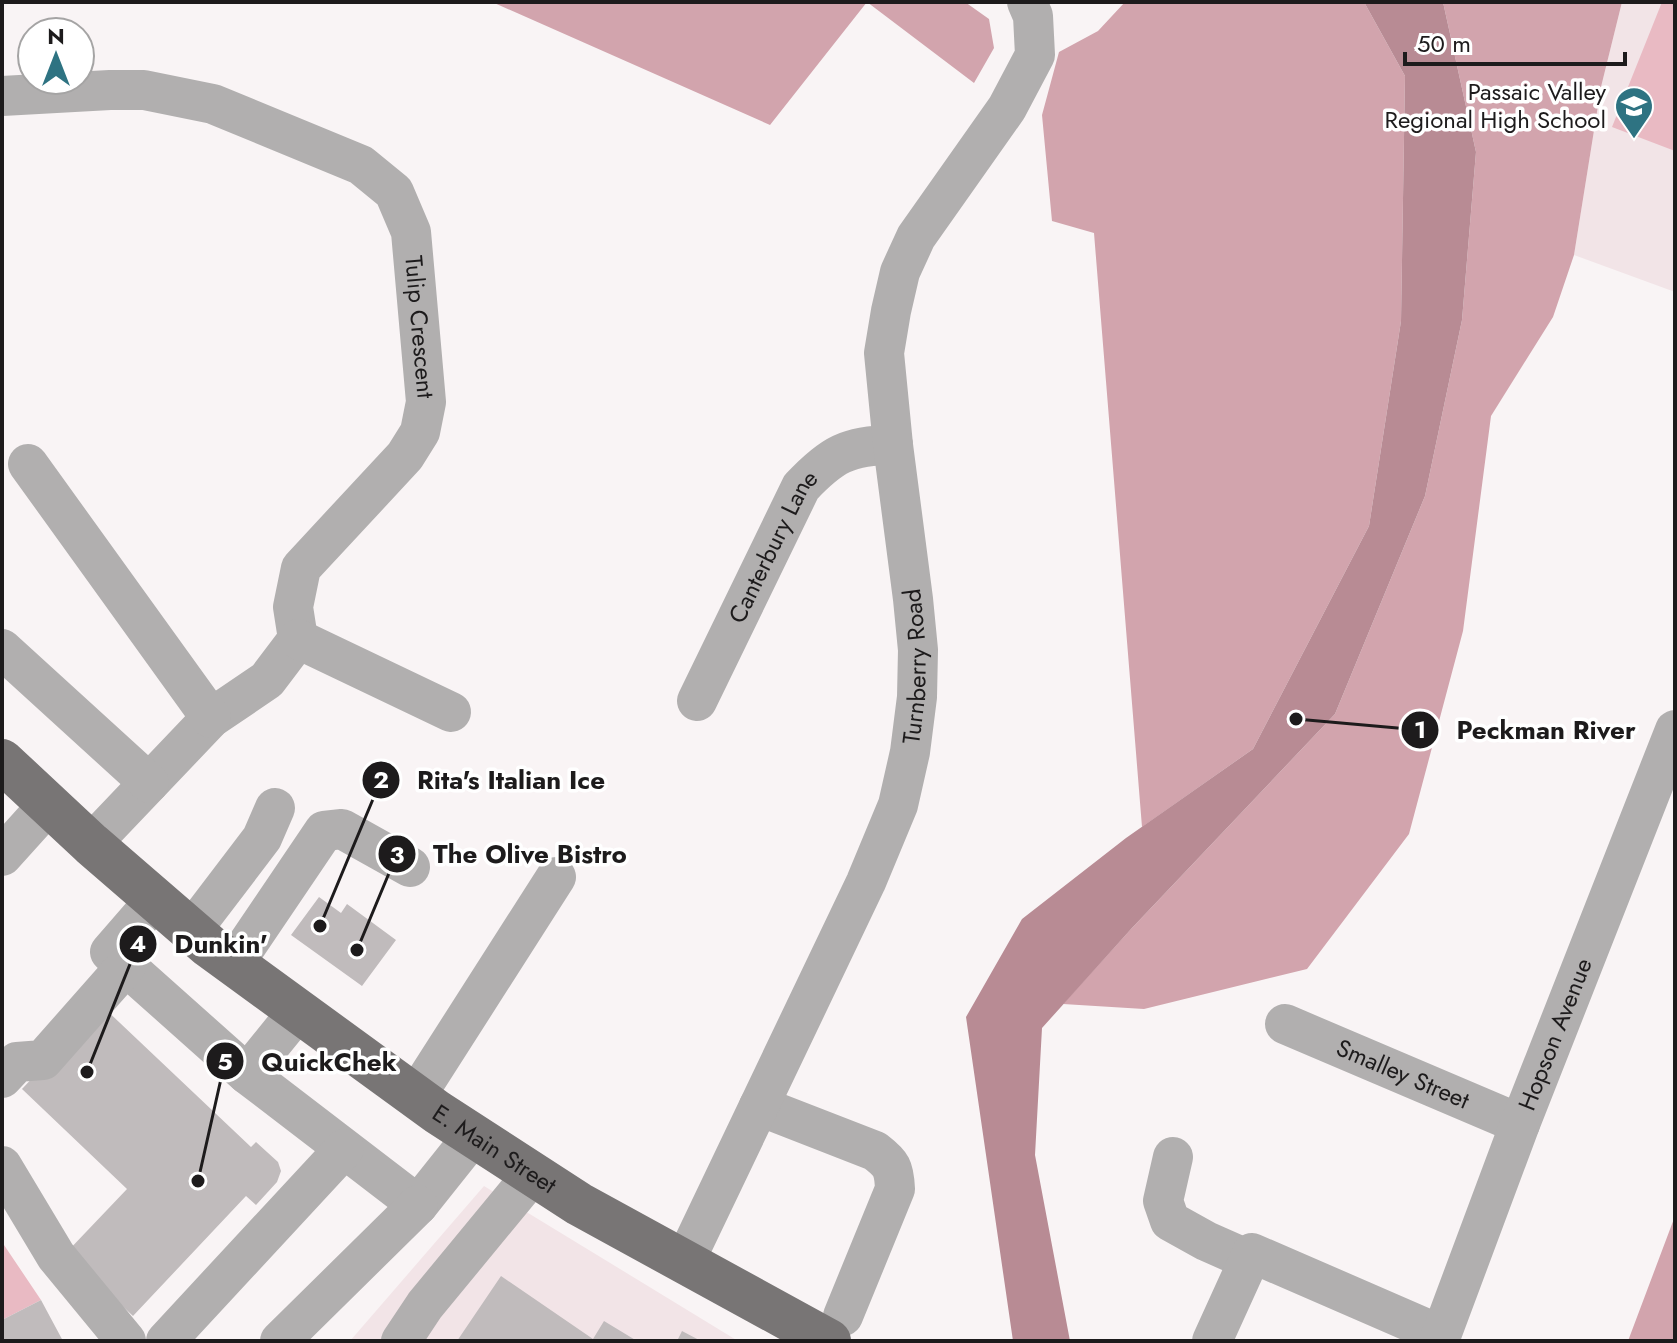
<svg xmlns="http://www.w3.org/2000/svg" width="1677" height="1343" viewBox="0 0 1677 1343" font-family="Jost,sans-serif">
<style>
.built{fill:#f2e4e7}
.green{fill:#e9bac3}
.forest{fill:#d2a4ad}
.water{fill:#b88b94}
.building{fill:#c0bbbc}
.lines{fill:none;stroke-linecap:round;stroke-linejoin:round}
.minor{stroke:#b1afaf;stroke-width:40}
.major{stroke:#787575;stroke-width:44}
.labels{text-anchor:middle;stroke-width:7;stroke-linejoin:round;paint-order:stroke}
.poi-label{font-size:24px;fill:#1d1b1c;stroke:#fff;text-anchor:end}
.street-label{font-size:24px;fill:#1d1b1c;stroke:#fff}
.leader{fill:none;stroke:#1d1b1c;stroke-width:3}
.callout-dot{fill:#1d1b1c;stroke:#fff;stroke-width:3}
.mark-label{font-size:24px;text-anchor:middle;font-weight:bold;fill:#fff}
.callout-label{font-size:26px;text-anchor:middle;font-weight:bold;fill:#1d1b1c;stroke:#fff;stroke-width:7;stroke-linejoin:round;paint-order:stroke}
</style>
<rect width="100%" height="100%" fill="#f9f4f5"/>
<path class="built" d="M1622 2H1675V292L1574 255 1601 87Z
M484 1186 738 1341H350Z"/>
<path class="green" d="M1662 2H1675V151L1612 127Z
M2 1242 41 1300 2 1320Z"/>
<path class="forest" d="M492 2H965L989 19 994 48 974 83 867 2 770 125Z
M1125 2H1364L1405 76 1401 321 1369 526 1253 749 1142 827 1094 233 1052 221 1042 115 1059 52 1098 31Z
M1443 2H1622L1601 87 1574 255 1553 317 1491 416 1463 631 1409 834 1307 969 1144 1009 1063 1004 1132 928 1335 714 1425 496 1462 320 1476 152Z
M1675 1216V1341H1628Z"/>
<path class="water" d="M1364 2H1443L1476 152 1462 320 1425 496 1335 714 1132 928 1042 1028 1035 1155 1070 1341H1013L966 1017 1022 919 1126 838 1253 749 1369 526 1401 321 1405 76Z"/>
<path class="building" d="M319 897 341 913 347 904 396 940 362 986 291 935Z
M101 1005 251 1147 256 1142 278 1162 281 1171 277 1182 256 1205 246 1196 133 1316 66 1253 127 1189 22 1089Z
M501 1276 593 1339 604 1321 637 1341H457Z
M41 1300 63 1341H2V1320Z
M682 1331 701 1341H677Z"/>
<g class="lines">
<g class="minor">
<path id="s1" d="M2 96 110 90H144L213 104 361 165 394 192 411 232 426 402 420 432 405 456 301 568 293 607 298 639 267 680 211 718 91 844"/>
<path d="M28 464 211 718"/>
<path d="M298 639 451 712"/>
<path d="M2 649 149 783"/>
<path id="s2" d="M697 701 801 487C831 455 848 445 893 445"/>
<path d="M2 856 48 805"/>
<path d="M156 899 110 952 247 1074"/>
<path d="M192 930 262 838 275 808"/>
<path d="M234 964 324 831 342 829 410 867"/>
<path d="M299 1010 247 1074 418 1205 473 1136"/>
<path id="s3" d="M1285 1024 1520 1124"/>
<path d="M2 1078 17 1062 43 1060 126 966"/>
<path d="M416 1096 556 877"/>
<path d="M759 1106 875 1151C892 1164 894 1168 895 1189L843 1316"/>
<path d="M1173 1157 1163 1201 1170 1221 1206 1241 1249 1260"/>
<path d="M2 1166 56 1256 126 1341"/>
<path id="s4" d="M684 1263 866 882 898 805 910 752 917 697 918 650 913 599 893 445 884 353 891 311 900 272 916 237 1007 108 1035 55 1033 16 1027 2"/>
<path d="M166 1341 344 1149"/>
<path d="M280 1341 418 1205"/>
<path d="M401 1341 425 1305 533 1174"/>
<path d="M1212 1341 1252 1253 1441 1335"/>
<path id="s5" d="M1439 1341 1520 1124 1675 730"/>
</g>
<path class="major" id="s6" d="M2 761 91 844 209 946 437 1112 579 1204 829 1341"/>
</g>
<defs>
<g id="school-pin" transform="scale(2)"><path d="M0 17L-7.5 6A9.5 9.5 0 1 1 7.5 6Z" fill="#2e7382" stroke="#fff"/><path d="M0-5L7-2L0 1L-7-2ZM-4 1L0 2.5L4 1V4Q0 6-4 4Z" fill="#fff"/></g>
</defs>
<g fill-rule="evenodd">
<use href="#school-pin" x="1634" y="106"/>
</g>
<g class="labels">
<g class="poi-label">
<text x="1606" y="100">Passaic Valley<tspan x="1606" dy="28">Regional High School</tspan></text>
</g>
<g class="street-label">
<text dy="8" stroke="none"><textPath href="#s1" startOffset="554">Tulip Crescent</textPath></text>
<text dy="8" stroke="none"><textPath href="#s2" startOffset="172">Canterbury Lane</textPath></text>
<text dy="8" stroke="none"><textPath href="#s4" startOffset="646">Turnberry Road</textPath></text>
<text dy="8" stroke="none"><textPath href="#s5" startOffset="328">Hopson Avenue</textPath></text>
<text dy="8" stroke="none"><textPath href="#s3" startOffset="128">Smalley Street</textPath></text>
<text dy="8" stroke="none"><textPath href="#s6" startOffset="628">E. Main Street</textPath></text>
</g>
</g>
<path class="leader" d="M1296 719L1420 730M320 926L381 780M357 950L397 854M87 1072L138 944M198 1181L225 1061"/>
<g class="callout-dot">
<circle cx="1296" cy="719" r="8"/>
<circle cx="320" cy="926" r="8"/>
<circle cx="357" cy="950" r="8"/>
<circle cx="87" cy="1072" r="8"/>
<circle cx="198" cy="1181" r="8"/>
<circle cx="1420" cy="730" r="20"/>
<circle cx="381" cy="780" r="20"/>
<circle cx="397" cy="854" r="20"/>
<circle cx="138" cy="944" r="20"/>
<circle cx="225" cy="1061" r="20"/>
</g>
<g class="mark-label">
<text x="1420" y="738">1</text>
<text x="381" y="788">2</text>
<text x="397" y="863">3</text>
<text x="138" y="952">4</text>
<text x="225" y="1070">5</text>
</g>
<g class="callout-label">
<text x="1546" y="739">Peckman River</text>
<text x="511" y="789">Rita's Italian Ice</text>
<text x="530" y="863">The Olive Bistro</text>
<text x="221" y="953">Dunkin'</text>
<text x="329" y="1071">QuickChek</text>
</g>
<rect width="1677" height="1343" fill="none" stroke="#1d1b1c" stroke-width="8"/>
<g transform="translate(56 56)"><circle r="38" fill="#ffffff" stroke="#a5a4a4" stroke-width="2"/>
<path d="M0-6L14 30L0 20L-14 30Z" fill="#2e7382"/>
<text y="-12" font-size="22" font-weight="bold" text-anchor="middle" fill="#1d1b1c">N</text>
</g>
<path d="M1405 52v12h220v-12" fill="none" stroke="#1d1b1c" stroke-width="4"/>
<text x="1417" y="52" font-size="24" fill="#1d1b1c" stroke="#ffffff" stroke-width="6" paint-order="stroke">50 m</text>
</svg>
